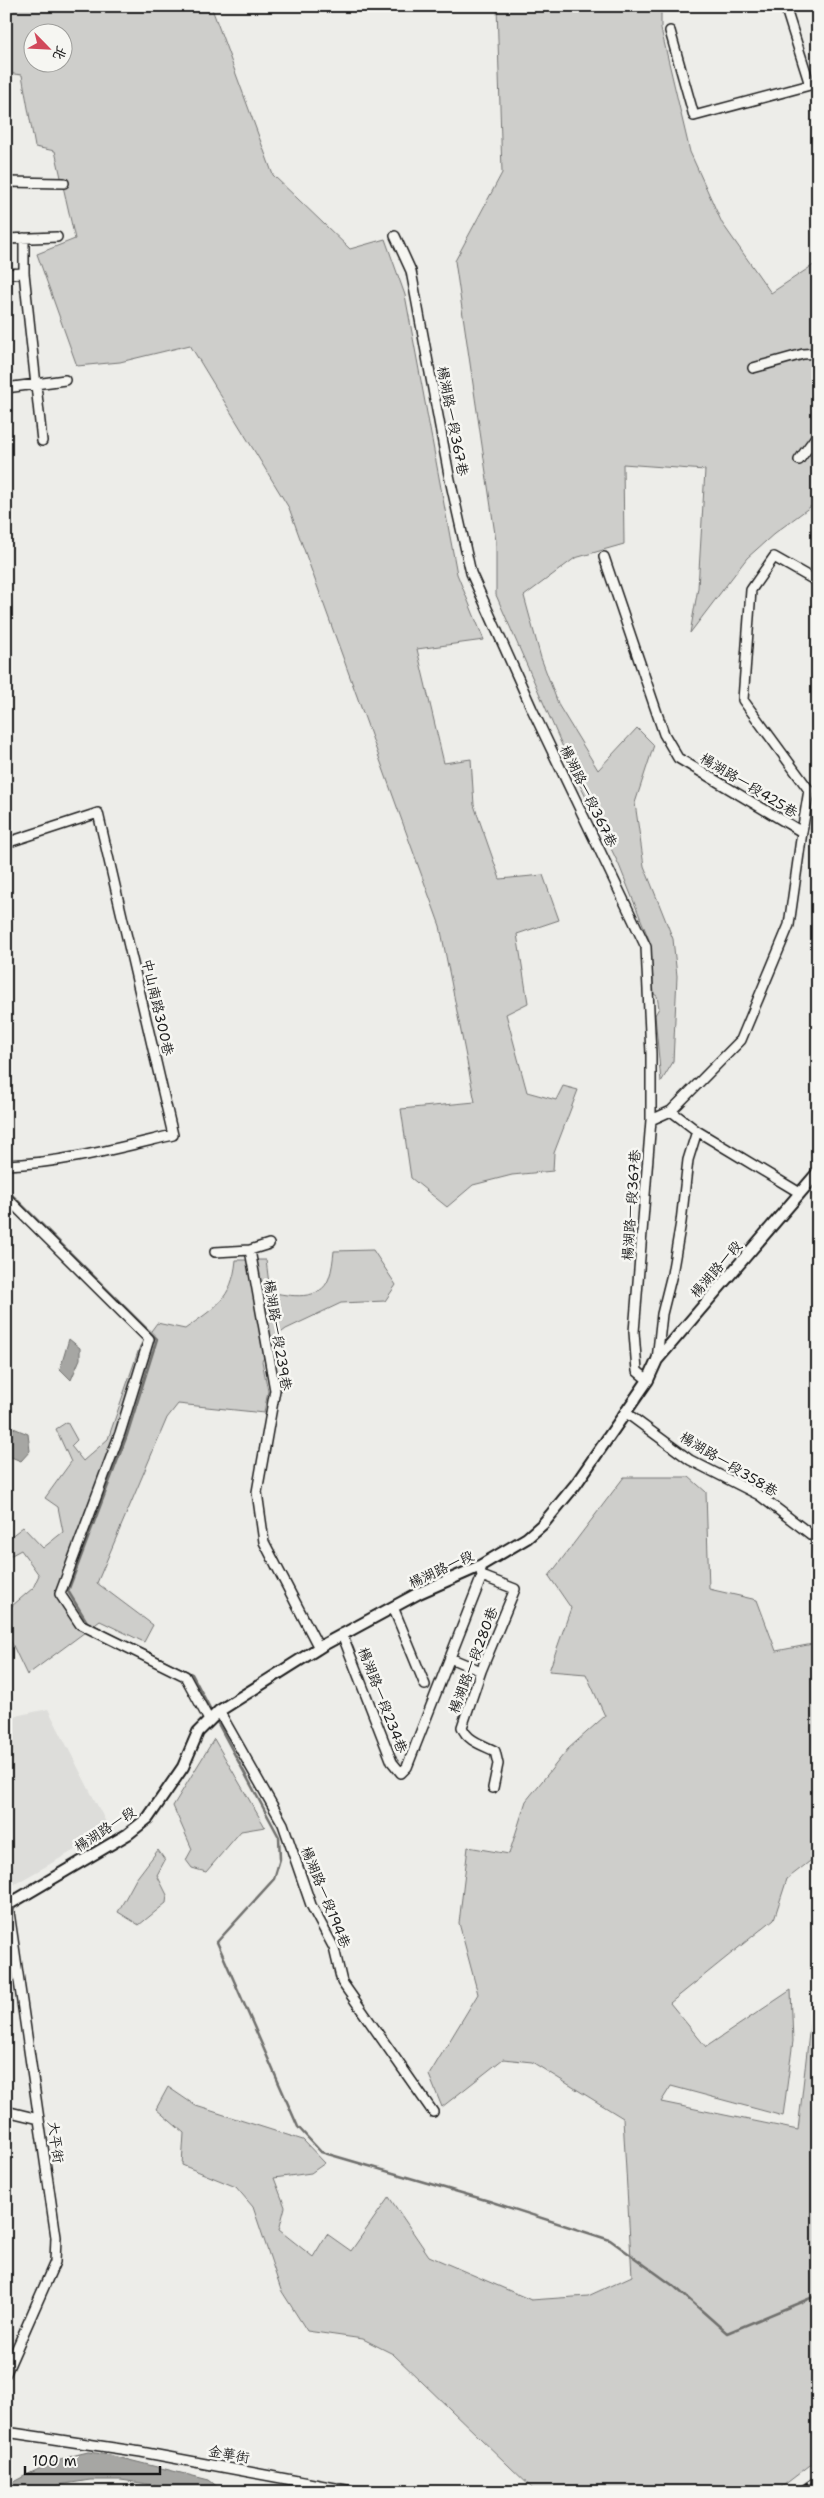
<svg xmlns="http://www.w3.org/2000/svg" width="824" height="2498" viewBox="0 0 824 2498" font-family="'Shantell Sans','LXGW WenKai TC',sans-serif">
<style>
.built{fill:#ddddda}
.green{fill:#cececb;stroke:#757574;fill-rule:evenodd}
.water{fill:#a6a6a3;stroke:#6f6f6d}
.lines{fill:none;stroke-linecap:round;stroke-linejoin:round}
.stream{stroke:#6f6f6d;stroke-width:2.5}
.minor-casing{stroke:#1c1c1c;stroke-width:12}
.tertiary-casing{stroke:#1c1c1c;stroke-width:14}
.minor{stroke:#f6f6f2;stroke-width:9}
.tertiary{stroke:#f6f6f2;stroke-width:10}
.rail-casing{stroke:#1c1c1c;stroke-width:4.5}
.rail{stroke:#f6f6f2;stroke-width:2.5;stroke-dasharray:8;stroke-linecap:butt}
.labels{text-anchor:middle;stroke-width:5;stroke-linejoin:round;paint-order:stroke}
.street-label{font-size:14px;fill:#1c1c1c;stroke:#f6f6f2}
</style>
<rect width="100%" height="100%" fill="#edede9"/>
<filter id="ink" filterUnits="userSpaceOnUse"><feTurbulence type="fractalNoise" baseFrequency=".02" numOctaves="2"/><feDisplacementMap in="SourceGraphic" scale="10" xChannelSelector="R" yChannelSelector="G"/><feConvolveMatrix kernelMatrix="1 2 1 2 8 2 1 2 1" color-interpolation-filters="sRGB"/></filter>
<g filter="url(#ink)">
<path class="built" d="M48 1709 110 1830 6 1889V1718Z
M113 2484 150 2492H67L68 2488Z"/>
<path class="green" d="M6 6H211L273 175 350 249 385 239 405 295 457 574 484 640 417 649 444 763 471 759 474 805 500 879 543 875 559 920 517 934 528 1003 506 1014 527 1092 556 1100 563 1086 578 1090 554 1153 553 1171 512 1175 473 1185 447 1207 411 1178 401 1109 475 1102 440 926 289 508 190 345 120 362 77 366 37 254 75 239 55 151 35 147 22 75 6 73ZM32 32H62V62H32Z
M497 6H661V29L690 152 722 223 771 293 818 262V501L775 533 747 558 690 633 698 588 705 470 623 464 624 544 575 558 524 596 541 658 559 706 598 770 637 728 654 745 635 803 644 866 673 939 677 976 673 1062 661 1082 655 1015 659 1008 657 996 654 994 650 942 619 865 576 777 496 595V541L455 261 502 173Z
M373 1250 396 1285 385 1301 341 1303 286 1329 278 1335 262 1361 268 1391 264 1413 178 1404 167 1418 97 1583 153 1625 144 1642 100 1621 27 1675 6 1631V1611L33 1588 39 1575 21 1550 6 1558V1540L23 1527 43 1548 63 1532 58 1507 45 1498 71 1462 56 1429 67 1422 77 1440 71 1446 83 1461 108 1439 140 1346 157 1323 185 1329C215 1307 232 1300 236 1260H266L270 1292C289 1296 321 1302 329 1278 332 1270 333 1260 334 1251Z
M624 1477H689L706 1492 709 1589 757 1600 776 1651 818 1643V1855L787 1879 774 1919 670 2003 706 2047 791 1990 793 2041 783 2116 671 2086 661 2102 798 2130 811 2016 818 2017V2459L775 2492H662L657 2487 649 2492H536L393 2354 363 2339 307 2331 281 2290 253 2207 236 2187 182 2165 184 2133 156 2109 168 2087 196 2106 303 2140 325 2163 311 2173 274 2178 285 2207 279 2230 313 2257 327 2234 351 2251 389 2197 429 2256 531 2300 588 2296 632 2276 623 2118 532 2062 503 2059 442 2107 429 2075 478 1994 459 1923 468 1847 509 1854 526 1801 568 1749 605 1716 586 1674 549 1671 571 1608 549 1576Z
M214 1739 265 1827 241 1831 206 1872 192 1868 186 1860 192 1849 173 1806Z
M158 1850 165 1860 157 1875 167 1895 166 1903 139 1925 118 1912 136 1879Z"/>
<path class="water" d="M69 1339 80 1348V1359L71 1380 60 1369Z
M11 1427 28 1434 30 1451 21 1461 6 1455V1431Z
M88 2452 109 2455 209 2480 224 2492H174L167 2487 121 2480H90L59 2485 43 2492H6V2486C33 2471 59 2458 88 2452Z"/>
<g class="lines">
<path class="stream" d="M6 1189 157 1339 127 1435 68 1591 87 1622 192 1674 213 1714
M215 1718 279 1837 280 1859 274 1879 217 1942 298 2127 321 2152 489 2201 610 2240 675 2287 727 2333 818 2295"/>
<g class="minor-casing">
<path id="minor" d="M785 6 810 85 818 83
M670 31 694 116 810 85
M6 182 64 183
M395 236 411 271 449 475 471 573 532 709 646 947 651 1054V1120L634 1332 637 1371 648 1380
M24 238V273
M6 239 57 237
M6 274 24 273 42 441
M753 368 803 354 818 353
M6 388 65 380
M799 460 818 434
M604 557 664 734 678 758 802 832 789 925 741 1040 671 1111 651 1120
M802 832 809 790 743 700 751 590 774 557 818 582
M6 843 98 813 173 1135C118 1148 63 1163 6 1165
M671 1111 697 1131 800 1193
M6 1197 149 1339 120 1433 60 1594 80 1624 185 1676 209 1720
M250 1250 275 1390 257 1492 264 1542 319 1648
M215 1252 250 1250 269 1244
M657 1360 662 1314 672 1274 681 1222 688 1160 697 1131
M625 1412 690 1460 759 1495 818 1540
M481 1572 482 1576 515 1589 481 1671 462 1727C467 1741 483 1745 495 1751L498 1764 493 1788
M393 1607 425 1685
M342 1634 392 1762 401 1773 407 1767 482 1576
M450 1658 481 1671
M219 1711 283 1824 311 1905 334 1948 342 1982 433 2112
M6 2111 39 2119
M6 2373 55 2262 56 2237 8 1905
M6 2432 141 2452 357 2492"/>
</g>
<g class="tertiary-casing">
<path id="tertiary" d="M6 1906 128 1834 148 1818 183 1767 198 1732 219 1711 325 1644 419 1593 478 1567 527 1538 543 1524 576 1484 648 1380 657 1360 818 1172"/>
</g>
<use href="#minor" class="minor"/>
<use href="#tertiary" class="tertiary"/>
<g class="rail-casing">
<path id="rail" d="M795 2492 818 2476"/>
</g>
<use href="#rail" class="rail"/>
</g>
</g>
<g class="labels">
<g class="street-label">
<text transform="translate(453 421) rotate(79)" y="5">楊湖路一段367巷</text>
<text transform="translate(749 785) rotate(31)" y="5">楊湖路一段425巷</text>
<text transform="translate(589 796) rotate(64)" y="5">楊湖路一段367巷</text>
<text transform="translate(158 1007) rotate(77)" y="5">中山南路300巷</text>
<text transform="translate(631 1205) rotate(-86)" y="5">楊湖路一段367巷</text>
<text transform="translate(716 1269) rotate(-49)" y="5">楊湖路一段</text>
<text transform="translate(278 1335) rotate(81)" y="5">楊湖路一段239巷</text>
<text transform="translate(729 1464) rotate(31)" y="5">楊湖路一段358巷</text>
<text transform="translate(441 1569) rotate(-25)" y="5">楊湖路一段</text>
<text transform="translate(473 1660) rotate(-69)" y="5">楊湖路一段280巷</text>
<text transform="translate(383 1700) rotate(69)" y="5">楊湖路一段234巷</text>
<text transform="translate(105 1829) rotate(-33)" y="5">楊湖路一段</text>
<text transform="translate(326 1897) rotate(68)" y="5">楊湖路一段194巷</text>
<text transform="translate(56 2142) rotate(82)" y="5">大平街</text>
<text transform="translate(229 2454) rotate(10)" y="5">金華街</text>
</g>
</g>
<rect width="824" height="2498" fill="none" stroke="#f6f6f2" stroke-width="25"/>
<rect x="12" y="12" width="799" height="2473" fill="none" stroke="#1c1c1c" stroke-width="2" filter="url(#ink)"/>
<g transform="translate(48 48) rotate(114)"><circle r="24" fill="#f6f6f2" stroke="#9f9f9c"/>
<path d="M0-4L9 19L0 12L-9 19Z" fill="#d1495b"/>
<text y="-8" font-size="14" font-weight="bold" text-anchor="middle" fill="#1c1c1c">北</text>
</g>
<path d="M25 2466v8h135v-8" fill="none" stroke="#1c1c1c" stroke-width="2.5"/>
<text x="32" y="2466" font-size="15" fill="#1c1c1c" stroke="#f6f6f2" stroke-width="4" paint-order="stroke">100 m</text>
</svg>
